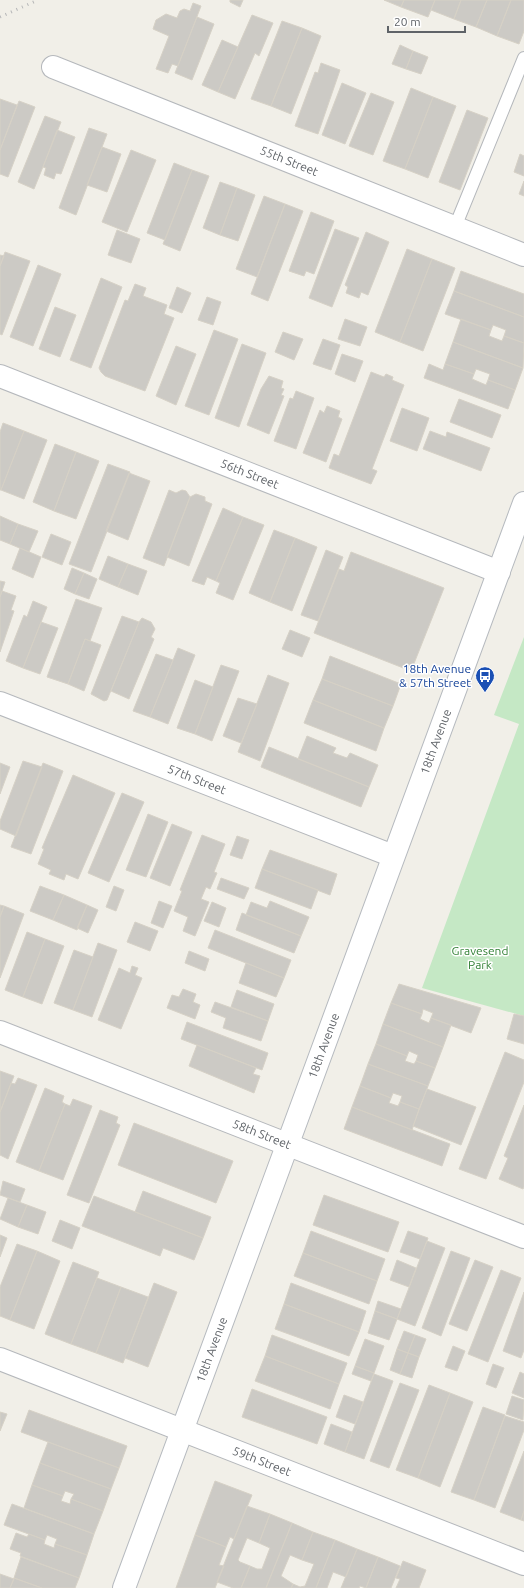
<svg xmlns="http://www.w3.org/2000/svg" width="524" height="1588" viewBox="0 0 524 1588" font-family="Ubuntu,sans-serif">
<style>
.green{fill:#c5e8c5}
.building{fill:#cccac5;stroke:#d6d1c6}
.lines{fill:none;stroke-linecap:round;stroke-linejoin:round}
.lane-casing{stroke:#b5b8bc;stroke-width:14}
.street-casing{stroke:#b5b8bc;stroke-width:24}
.secondary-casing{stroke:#b6babf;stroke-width:24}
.lane{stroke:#fff;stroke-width:12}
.street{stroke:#fff;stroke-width:22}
.secondary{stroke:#fff;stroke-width:22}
.rail{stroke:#b6b7b8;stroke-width:3;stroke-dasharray:1 5;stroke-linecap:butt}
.labels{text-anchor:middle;stroke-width:3;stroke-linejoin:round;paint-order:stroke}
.street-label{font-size:12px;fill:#5f6368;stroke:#fff}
.transit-label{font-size:12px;fill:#164399;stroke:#fff;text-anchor:end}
.park-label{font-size:12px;fill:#348238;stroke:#fff}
</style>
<rect width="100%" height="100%" fill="#f1efe8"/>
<path class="green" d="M524 637V1016L422 988 519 724 494 715Z"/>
<path class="building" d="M230 0H243L240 7 230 2Z
M384 0H404L401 7Z
M404 0H435L428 17 401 7Z
M435 0H461L454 19 431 10Z
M461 0H487L476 27 454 19Z
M487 0H511L497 36 476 27Z
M511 0H524V31L519 44 497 36Z
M193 3 201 6 178 66 172 64 168 73 156 69 169 36 153 29 156 20 166 14 177 18 180 11 184 9 190 11Z
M252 15 273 23 259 56 255 53 235 99 218 92Z
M197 17 214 24 192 80 175 73Z
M282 21 302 28 271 106 251 99Z
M302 28 321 36 291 114 271 106Z
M222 40 238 47 218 92 202 85Z
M400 45 413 51 406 69 392 64Z
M413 51 428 57 421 74 406 69Z
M321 63 340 70 318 134 295 126 315 72 318 73Z
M342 83 366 93 345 144 322 135Z
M411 88 433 97 405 169 383 161Z
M371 93 394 102 373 155 349 146Z
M433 97 456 106 428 178 405 169Z
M0 99 17 105 0 150Z
M19 101 35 107 8 177 0 174V150Z
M467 110 488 118 460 190 439 182Z
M45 116 61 122 34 189 18 182Z
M89 128 107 134 76 215 59 208Z
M57 130 75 137 61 174 56 173 54 179 44 175 46 168 43 167Z
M102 147 121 154 107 192 87 185Z
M131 150 156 160 127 232 102 222Z
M520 154 524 156V176L514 172Z
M174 163 192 170 165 240 147 233Z
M192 170 209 176 180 251 163 244Z
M524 181V196L519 194Z
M220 182 237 188 220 235 203 228Z
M237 188 255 195 238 241 220 235Z
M264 196 285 204 257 277 236 269Z
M285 204 303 211 268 301 251 294Z
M311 212 334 221 314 274 306 271 304 276 289 271Z
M335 229 359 238 332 307 309 298Z
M117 230 140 239 131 263 108 255Z
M366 232 389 242 368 295 361 292 359 298 346 293 348 287 345 285Z
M407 249 432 259 400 342 375 332Z
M5 252 30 261 2 335 0 334V266Z
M0 255 4 256 0 266Z
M432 259 455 268 423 351 400 342Z
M38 265 61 274 33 346 10 337Z
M461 271 524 294V317L454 291Z
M101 278 122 287 91 368 70 360Z
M135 284 146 288 143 296 167 305 164 314 174 318 145 391 105 376 101 372 99 368 125 300 128 301Z
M177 287 191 293 182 313 169 308Z
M454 291 524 317V343L504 336 506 330 493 325 491 330 445 314Z
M207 297 221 302 213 325 198 320Z
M55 307 76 315 60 357 39 349Z
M345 319 367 327 360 346 338 339Z
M461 319 491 330 489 336 502 341 504 336 524 343 523 368 453 342Z
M214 330 238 339 209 415 185 406Z
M283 332 303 339 294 360 275 352Z
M323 339 340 345 331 370 313 364Z
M453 342 523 368 515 390 488 380 490 374 476 369 474 374 445 364Z
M242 344 266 353 239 427 215 418Z
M176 346 196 354 176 405 156 396Z
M342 354 363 361 355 382 335 374Z
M429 364 443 370 445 364 474 374 472 379 486 385 488 380 515 390 508 409 424 378Z
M371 372 384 377 386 374 393 377 392 380 404 385 372 469 377 471 371 484 329 468 334 454 339 456Z
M269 376 283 381 281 388 284 389 281 395 284 396 269 434 247 425 261 389Z
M296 391 314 398 296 449 274 441 290 398 293 399Z
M459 399 501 415 492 438 450 422Z
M327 406 340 411 338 417 342 419 326 462 303 453 320 410 324 413Z
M402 408 429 418 417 451 390 441Z
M3 423 24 431 1 490H0V432Z
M24 431 47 440 24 499 1 490Z
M430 431 446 437 447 432 490 448 481 471 423 449Z
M55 444 76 452 54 511 33 502Z
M76 452 99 461 76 519 54 511Z
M108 464 130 472 91 572 69 564Z
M129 473 150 481 128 540 106 531Z
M169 490 176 493 182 490 186 491 190 497 164 566 143 558Z
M196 494 205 497V501L212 504 189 566 167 557 190 497Z
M223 508 243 517 216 581 207 577 204 585 192 581Z
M0 516 18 524 10 544 0 540Z
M243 517 264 525 233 600 216 593 220 583 216 581Z
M18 524 38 531 29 552 10 544Z
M274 530 295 538 270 602 249 593Z
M51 534 71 542 62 565 42 557Z
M295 538 317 547 292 611 270 602Z
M20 548 41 557 33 578 12 569Z
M326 550 343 557 318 621 301 615Z
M351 552 444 588 411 671 314 633 339 569 344 571Z
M108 556 128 564 118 587 99 579Z
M128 564 147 571 138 595 118 587Z
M72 568 84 573 75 594 64 589Z
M84 573 97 579 89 599 75 594Z
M0 581 5 582 0 597Z
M2 591 16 596 11 610 14 611 0 652V597Z
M76 599 102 608 90 641 85 639 68 684 47 677Z
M33 601 47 607 23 668 6 661 24 615 27 617Z
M122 616 139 622 107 700 104 701 91 694Z
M142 618 151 622 155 629 151 637 154 639 129 699 111 691 139 622Z
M41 622 58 628 40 674 23 668Z
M290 630 310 638 302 657 282 649Z
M85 639 101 645 84 691 68 684Z
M178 648 195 655 168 724 150 717Z
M156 654 173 660 150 717 133 711Z
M330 656 401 684 393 706 322 679Z
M221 665 239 671 212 741 195 734Z
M268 675 289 683 260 761 238 752Z
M322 679 393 706 384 728 313 700Z
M195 680 213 687 195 734 177 728Z
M238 698 257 704 241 743 223 736Z
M313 700 384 728 376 751 304 723Z
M307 736 336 748 333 753 347 758 350 753 378 765 369 787 298 759Z
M269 747 369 787 361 807 261 767Z
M23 761 42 767 16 836 0 829V821Z
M0 763 10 767 0 794Z
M43 763 63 771 31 854 11 847Z
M73 775 115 793 78 879 66 874 64 880 49 874 51 870 38 864 44 849 42 848Z
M122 793 144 802 109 882 88 873Z
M148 814 168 822 146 877 126 870Z
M172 824 192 832 170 886 150 878Z
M202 835 225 844 214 872 217 873 210 889 206 887 201 899 209 902 195 936 183 931 188 917 174 911 182 891 180 890Z
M237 836 249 840 242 859 230 855Z
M270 850 337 874 330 895 262 869Z
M262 869 318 890 311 909 255 888Z
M221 878 249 888 244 899 217 889Z
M40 886 64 895 53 920 30 911Z
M114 886 124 890 116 911 106 907Z
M64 895 87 905 77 930 53 920Z
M159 901 172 906 163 928 151 923Z
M270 901 309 917 301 936 246 915 251 902 267 908Z
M212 902 226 908 219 927 204 921Z
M0 905 4 906 0 917Z
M87 905 98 910 88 933 77 928Z
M4 906 24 914 0 978V917Z
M242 913 301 936 294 953 236 930Z
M135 922 158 931 150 951 127 942Z
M215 930 291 960 284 978 208 948Z
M27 932 45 939 23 997 5 990Z
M45 939 64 946 42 1004 23 997Z
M98 943 117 950 92 1017 73 1010Z
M74 950 93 957 73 1010 54 1003Z
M189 951 209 959 205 971 185 963Z
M246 963 284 978 276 997 239 983Z
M132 966 138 968 135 975 142 978 121 1029 98 1020 119 968 130 973Z
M399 984 481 1008 471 1033 431 1018 433 1013 423 1009 422 1014 391 1003Z
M183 989 196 994 193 1002 200 1005 195 1019 167 1008 172 995 179 997Z
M237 990 274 1004 268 1021 231 1007Z
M215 1002 268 1021 261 1041 223 1028 226 1018 211 1012Z
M391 1003 422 1014 420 1019 429 1023 431 1018 451 1025 443 1047 383 1024Z
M514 1014 524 1016V1044L507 1039Z
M187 1022 268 1053 262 1070 181 1039Z
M383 1024 443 1047 435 1068 416 1061 418 1055 409 1051 407 1056 376 1044Z
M376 1044 407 1056 405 1061 414 1064 416 1061 435 1068 428 1086 368 1064Z
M197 1045 256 1068 253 1074 260 1076 254 1093 189 1066Z
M505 1052 524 1060V1082L486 1179 459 1169Z
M368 1064 428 1086 419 1109 400 1102 402 1096 393 1093 391 1098 360 1086Z
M0 1071 14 1076 0 1112Z
M18 1078 37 1085 8 1159 0 1155V1112L11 1083 15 1084Z
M360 1086 391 1098 389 1103 398 1106 400 1102 419 1109 412 1130 352 1107Z
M45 1088 64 1096 62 1102 65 1104 39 1171 16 1162Z
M427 1089 476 1107 461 1145 413 1126Z
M73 1099 92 1106 63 1180 39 1171 65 1104 70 1106Z
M524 1105V1187L523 1189 499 1179 508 1158 504 1156Z
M352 1107 450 1144 442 1166 344 1129Z
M100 1110 118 1117 116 1123 120 1125 89 1203 67 1195Z
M134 1123 233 1161 216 1203 118 1165Z
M3 1181 25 1189 20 1202 0 1195Z
M143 1191 211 1217 203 1238 135 1212Z
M324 1195 399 1222 388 1252 313 1225Z
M94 1196 203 1238 194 1260 163 1248 160 1256 82 1226Z
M8 1198 27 1205 18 1227 0 1219Z
M27 1205 46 1212 38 1234 18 1227Z
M60 1220 80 1228 72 1249 52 1241Z
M311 1231 385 1259 377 1281 303 1253Z
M408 1231 428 1238 420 1259 400 1252Z
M0 1235 7 1238 0 1257Z
M427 1241 445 1248 415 1326 397 1319Z
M17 1244 37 1251 10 1320 0 1316V1287Z
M37 1251 60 1261 34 1329 10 1320Z
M451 1251 470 1258 441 1336 422 1328Z
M303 1253 377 1281 369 1304 294 1276Z
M397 1260 416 1268 409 1287 390 1280Z
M475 1260 493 1267 467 1331 449 1324Z
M73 1262 99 1272 71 1344 45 1334Z
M501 1270 521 1278 488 1362 468 1354Z
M97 1278 121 1287 96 1353 71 1344Z
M154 1283 177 1292 148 1367 125 1358Z
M291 1283 366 1311 359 1332 284 1304Z
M121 1287 148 1297 123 1363 96 1353Z
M524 1292V1350L521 1358 503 1351Z
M378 1301 401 1309 397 1319 375 1311Z
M284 1304 359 1332 349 1356 275 1329Z
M375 1311 397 1319 389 1340 368 1333Z
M404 1331 415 1335 408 1353 397 1349Z
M272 1335 347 1363 339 1384 265 1356Z
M415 1335 426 1339 419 1357 408 1353Z
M365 1339 384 1346 374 1373 355 1366Z
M453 1346 465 1351 457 1371 445 1367Z
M397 1349 408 1353 400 1374 390 1370Z
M408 1353 419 1357 412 1378 400 1374Z
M265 1356 339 1384 330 1409 255 1381Z
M493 1364 504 1368 496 1388 486 1384Z
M355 1366 374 1373 371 1381 352 1374Z
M520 1372 524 1374V1398L512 1393Z
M374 1374 393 1381 364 1459 345 1452Z
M400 1383 419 1390 389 1468 370 1461Z
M429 1385 450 1393 418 1478 396 1470Z
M252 1389 327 1417 317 1444 242 1417Z
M450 1393 473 1402 440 1487 418 1478Z
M344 1395 363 1402 355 1424 336 1417Z
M512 1396 524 1400 523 1420 506 1414Z
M483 1407 505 1415 474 1500 451 1492Z
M29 1410 127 1446 119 1468 21 1432Z
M0 1412 7 1414 0 1431Z
M505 1416 524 1422V1430L495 1508 474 1500Z
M331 1424 352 1432 345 1452 324 1444Z
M48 1442 119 1468 111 1489 40 1463Z
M524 1451V1511L521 1520 500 1512Z
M40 1463 111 1489 103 1511 71 1499 74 1494 65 1491 63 1496 32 1485Z
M215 1481 252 1495 234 1539 230 1537 226 1547 195 1535Z
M32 1485 63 1496 61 1501 70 1504 71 1499 103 1511 94 1534 24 1508Z
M12 1504 94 1534 87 1555 55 1544 57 1539 47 1535 45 1540 4 1525Z
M247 1506 270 1514 259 1543 247 1538 238 1560 240 1562 250 1566 241 1588H233L217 1582Z
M524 1511V1521L521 1520Z
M270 1514 292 1523 266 1588H241L250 1566 257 1569H262L270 1548 259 1543Z
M292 1523 313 1532 302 1560 290 1555 281 1576 293 1584 291 1588H266Z
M313 1532 335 1540 316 1588H291L293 1584 300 1587 305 1586 314 1564 302 1560Z
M16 1533 27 1537 29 1534 45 1540 44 1544 54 1548 55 1544 87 1555 79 1578 20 1556 21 1553 10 1549Z
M195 1535 226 1547 219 1565 224 1566 215 1588H176Z
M335 1540 357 1549 346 1577 333 1572 327 1588H316Z
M357 1549 378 1557 366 1588 360 1586 359 1588H341Z
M21 1557 79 1578 75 1588H42L14 1578Z
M378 1557 400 1566 391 1588H366Z
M403 1561 426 1570 419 1588H396L400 1579 396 1578Z
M0 1574 14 1579 10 1588H0Z
M14 1578 42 1588H10Z"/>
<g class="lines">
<g class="lane-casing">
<path id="lane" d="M455 227 524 58"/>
</g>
<g class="street-casing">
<g id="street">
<path id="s1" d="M53 67 524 255"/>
<path id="s2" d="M0 376 499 572"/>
<path id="s3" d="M0 703 393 856"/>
<path id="s4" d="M0 1032 524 1237"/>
<path id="s5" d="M0 1359 524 1564"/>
</g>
</g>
<g class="secondary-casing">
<g id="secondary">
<path id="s6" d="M124 1588 524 503"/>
</g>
</g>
<use href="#lane" class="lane"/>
<use href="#street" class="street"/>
<use href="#secondary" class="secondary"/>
<path class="rail" d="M0 17 38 0"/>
</g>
<defs>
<g id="bus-pin" transform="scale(1)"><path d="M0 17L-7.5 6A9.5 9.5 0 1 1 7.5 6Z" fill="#1a4fb4" stroke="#fff"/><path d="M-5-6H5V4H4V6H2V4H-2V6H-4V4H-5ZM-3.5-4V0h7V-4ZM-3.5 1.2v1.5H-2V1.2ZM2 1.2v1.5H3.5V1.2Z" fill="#fff"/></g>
</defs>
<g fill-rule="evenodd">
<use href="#bus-pin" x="485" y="676"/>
</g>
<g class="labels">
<g class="street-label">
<text dy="4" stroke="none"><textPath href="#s1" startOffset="254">55th Street</textPath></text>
<text dy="4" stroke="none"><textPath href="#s2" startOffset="268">56th Street</textPath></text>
<text dy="4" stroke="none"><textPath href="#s6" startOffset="902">18th Avenue</textPath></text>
<text dy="4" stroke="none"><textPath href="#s3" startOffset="211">57th Street</textPath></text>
<text dy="4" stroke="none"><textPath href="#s6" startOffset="578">18th Avenue</textPath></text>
<text dy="4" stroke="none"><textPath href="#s4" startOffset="281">58th Street</textPath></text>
<text dy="4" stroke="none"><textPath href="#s6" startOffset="254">18th Avenue</textPath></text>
<text dy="4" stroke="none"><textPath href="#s5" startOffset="281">59th Street</textPath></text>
</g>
<g class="transit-label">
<text x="471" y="673">18th Avenue<tspan x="471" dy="14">&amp; 57th Street</tspan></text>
</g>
<g class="park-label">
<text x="480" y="955">Gravesend<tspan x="480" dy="14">Park</tspan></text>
</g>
</g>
<path d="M388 26v6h77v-6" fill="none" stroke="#5f6368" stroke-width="2"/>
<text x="394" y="26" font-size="12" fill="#5f6368" stroke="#ffffff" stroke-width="3" paint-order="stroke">20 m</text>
</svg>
